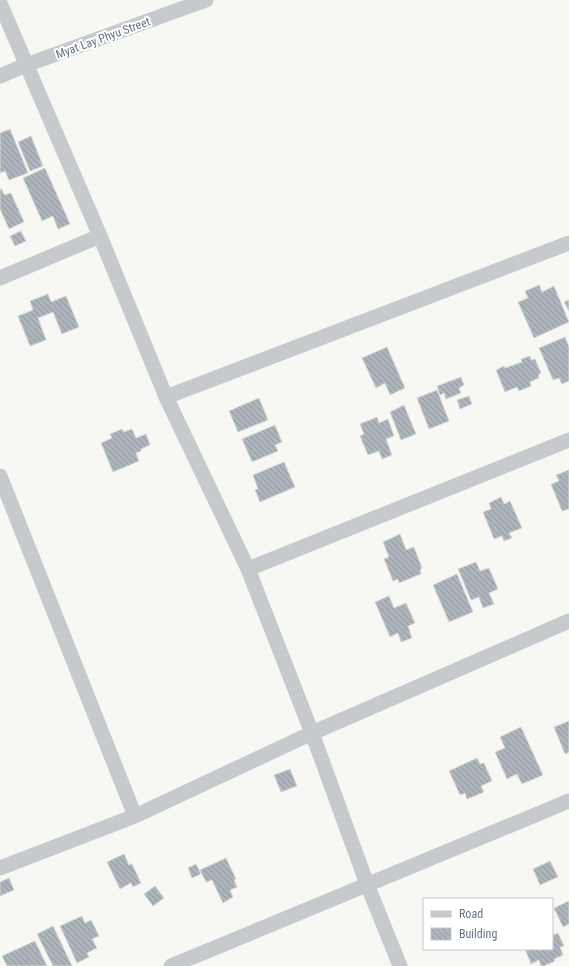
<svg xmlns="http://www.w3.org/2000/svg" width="569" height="966" viewBox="0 0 569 966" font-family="'Roboto Condensed',sans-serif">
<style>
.building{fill:url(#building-back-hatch);stroke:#d8d9d6}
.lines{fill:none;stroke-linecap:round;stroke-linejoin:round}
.minor{stroke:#c6cacd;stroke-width:15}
.labels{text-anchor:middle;stroke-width:4;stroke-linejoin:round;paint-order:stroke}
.street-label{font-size:12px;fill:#647487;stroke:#fff}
</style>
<defs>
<pattern id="building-back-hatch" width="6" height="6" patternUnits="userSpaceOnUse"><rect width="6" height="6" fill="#adb4bb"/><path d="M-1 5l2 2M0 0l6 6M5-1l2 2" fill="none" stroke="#90979e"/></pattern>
</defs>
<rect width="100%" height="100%" fill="#f7f7f4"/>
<path class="building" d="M10 129 28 173 9 180 5 171 0 173V133Z
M31 136 43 166 30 171 18 142Z
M45 168 70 224 58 229 53 216 42 221 23 178Z
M0 189H2L4 195 11 193 24 222 9 229 0 209Z
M21 231 26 241 15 246 10 236Z
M539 285 542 292 554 286 569 322 534 338 518 302 528 298 525 291Z
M48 294 51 302 66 296 79 327 62 334 53 312 38 318 46 340 30 346 18 316 33 310 30 301Z
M569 300V311L564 302Z
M565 337 569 347V381L562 384 559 378 553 380 539 348Z
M387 347 405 388 390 395 385 383 376 388 362 358Z
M530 356 531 360 535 359 541 373 538 375 539 378 530 382 531 386 519 391 517 387 505 392 496 370 504 366 505 368 522 362 521 359Z
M461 377 464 385 459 388 461 393 446 399 444 393 440 395 437 386Z
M437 390 449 421 429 429 417 398Z
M469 396 472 404 460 409 457 400Z
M259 398 268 420 238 432 229 411Z
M404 405 416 434 401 440 390 412Z
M377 417 379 423 388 419 394 436 386 439 392 455 382 459 379 451 368 455 360 436 364 434 360 424Z
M275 425 282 442 275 445 278 451 252 462 242 439Z
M122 429 124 432 132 429 136 438 146 434 150 445 141 449V451L136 453 139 461 113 472 101 443 112 438 110 434Z
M284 462 295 487 260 502 255 490 258 489 253 475Z
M569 470V509L562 511 551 484 559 481 556 475Z
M501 497 504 504 510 501 522 528 509 533 512 538 504 541 502 536 494 539 483 512 491 509 489 503Z
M400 534 406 550 414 547 422 568 420 570 421 574 399 583 398 579 393 581 384 559 389 557 383 542Z
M476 562 480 571 489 568 498 589 489 593 494 604 483 608 479 597 471 600 458 569Z
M457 574 473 612 449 622 433 585Z
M389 596 394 608 406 603 415 623 408 626 412 638 401 642 398 633 390 637 375 602Z
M569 721V752L565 754 554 727Z
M521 727 543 775 522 784 517 774 507 779 495 752 505 748 500 737Z
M477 758 480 764 484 763 492 781 481 786 484 792 467 799 465 793 460 795 449 771Z
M290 769 297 786 281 792 274 775Z
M124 854 129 865 132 864 141 883 133 887 131 883 120 889 107 862Z
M226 858 236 879 234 880 237 887 230 890 233 897 223 903 212 880 206 882 200 870Z
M550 861 558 877 540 885 533 869Z
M196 864 201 874 192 878 188 868Z
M9 878 14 890 0 896V882Z
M155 886 164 898 153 906 144 894Z
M569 901V924L563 927 554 908Z
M82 916 85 923 91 920 99 936 92 939 97 948 87 953 89 957 77 963 60 926Z
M53 926 72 966H53L37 934Z
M552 929 554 935 558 933 564 946 560 947 563 955 554 959 555 961 544 966H541L539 960 531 964 525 949H552Z
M35 941 47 966H7L2 956Z"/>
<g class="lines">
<path class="minor" d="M0 3 100 236 166 397 248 569 312 733 367 884 400 966
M0 76 26 65 206 0
M0 278 100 236
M166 397 569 243
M0 476 135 816
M248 569 569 440
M0 868 135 816 312 733 569 621
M171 966 569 801"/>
</g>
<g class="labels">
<g class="street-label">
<text transform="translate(103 38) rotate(-20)" y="4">Myat Lay Phyu Street</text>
</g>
</g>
<rect x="423" y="898" width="130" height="52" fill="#ffffff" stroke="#c1c7cf"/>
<rect x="431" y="911" width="20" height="6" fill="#c6cacd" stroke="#c1c7cf"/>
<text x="459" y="918" font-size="12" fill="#647487">Road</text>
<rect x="431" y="928" width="20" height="12" fill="url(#building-back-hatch)" stroke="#c1c7cf"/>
<text x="459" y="938" font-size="12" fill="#647487">Building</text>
</svg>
